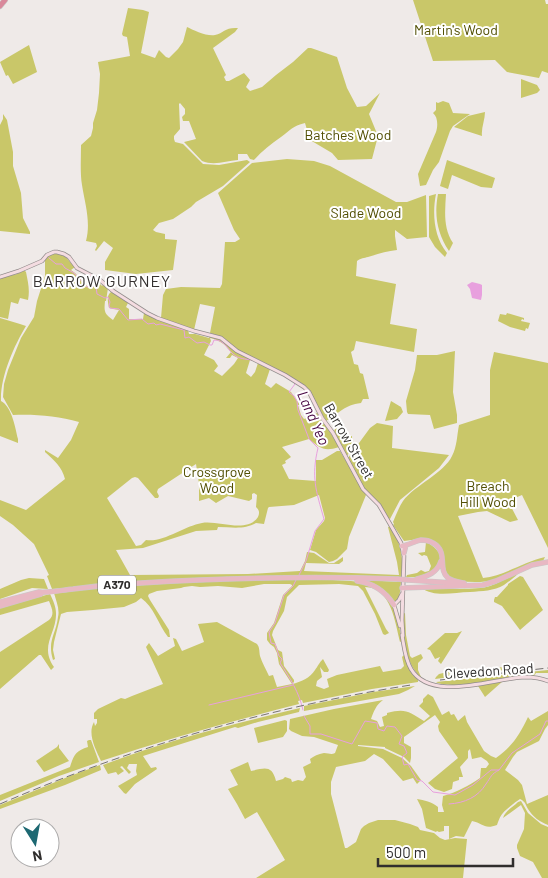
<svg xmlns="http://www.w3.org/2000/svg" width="548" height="878" viewBox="0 0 548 878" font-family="Barlow,sans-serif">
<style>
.green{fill:#c9c769;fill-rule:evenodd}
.water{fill:#e8a0de}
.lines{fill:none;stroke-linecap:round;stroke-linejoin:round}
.stream{stroke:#e8a0de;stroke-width:1}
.secondary-casing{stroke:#928d8c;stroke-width:4.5}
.primary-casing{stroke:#c9c9c8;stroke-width:5.5}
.highway-casing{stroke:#c9c9c8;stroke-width:6}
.secondary{stroke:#f4dce1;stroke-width:3}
.primary{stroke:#e8b8c3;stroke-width:4.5}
.highway{stroke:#d9899b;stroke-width:5}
.rail{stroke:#767371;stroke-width:1;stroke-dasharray:8 4;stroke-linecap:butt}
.primary-bridge-casing{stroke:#c9c9c8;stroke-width:5.5;stroke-linecap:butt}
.primary-bridge{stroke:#e8b8c3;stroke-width:4.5}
.labels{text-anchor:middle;stroke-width:4;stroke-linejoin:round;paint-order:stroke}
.shield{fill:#fff;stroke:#6e6d6c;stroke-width:1}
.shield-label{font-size:12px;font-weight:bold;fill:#302e2d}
.park-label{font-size:14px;fill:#514e02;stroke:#fff}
.street-label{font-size:14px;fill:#302e2d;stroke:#fff}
.water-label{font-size:15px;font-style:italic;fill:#470642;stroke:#fff}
.quarter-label{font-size:16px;letter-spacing:1px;fill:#353130;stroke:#fff}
</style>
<rect width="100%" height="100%" fill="#efeae8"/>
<path class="green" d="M413 0H545L546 4H548V73L542 71 539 78 507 72 495 60 433 61Z
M128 8 143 10 149 12 141 53 155 58 159 50 166 57 169 58 178 49 183 42 187 27C193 30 208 37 215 35 224 33 225 27 238 28L235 32 213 48 226 75 224 77 226 81H229L244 73 250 80 246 87 250 91 262 87 276 75 293 62 308 48H311L337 57 347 88 357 107 366 106 380 93 369 114 378 136 372 159 338 160 332 153 310 140 305 123C292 126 291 130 281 137 271 144 262 151 254 160L250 159 247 154H238V160C226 161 214 166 202 161L184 142 196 139 189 121H183L182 117 185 114V109L180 103 179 104 180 129 174 136V139L175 142 183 144 203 164 219 165 247 160 250 162 223 186 196 202 191 207 173 219 159 223 153 230 156 232 165 234V239L177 240 173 270 136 274 105 270V262L113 248 104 241 96 251 95 250 97 246 96 243 86 241C91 222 85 204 82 185 80 173 81 158 81 145L91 136 93 128V123L97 110 99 93 100 74 98 62 130 56 127 37 123 36 122 34Z
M29 45 37 72 13 84 8 75 6 76 0 62Z
M521 79 537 85 540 90 537 93 521 98Z
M443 101 449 103 453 113 470 114 453 126 450 131 439 162 433 170 426 185 420 186 418 174 436 132C438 126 438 117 433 113L436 110V102L438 103Z
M485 112C485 120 481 128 482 136L454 127 468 116Z
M3 114 7 120 13 152V166L21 193 23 218 30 232V234L0 231V125L3 119Z
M287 159 314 161 330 166 396 202H407L426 195 427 237 407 239 395 230V236L397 250C387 251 378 254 368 257 364 258 361 258 357 261L356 276 396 284 390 324 417 329 414 352 356 341 354 350 351 352 354 364 358 365 360 373 363 374 369 399H363L361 403C344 405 340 413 326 421L310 392 285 374 257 359 243 354 238 351 224 338 210 333 215 307 200 304 194 330 161 318 163 295 166 289 181 287 220 288 222 284 225 242H235L240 239 234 230 218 193 252 163Z
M447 160 495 178 492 188 481 187 452 175 448 189 440 186Z
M436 194C432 214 434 237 447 253L445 257 435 247 429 237V196Z
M438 194H446C445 211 443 228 453 243L449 251C437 233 434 215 438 194Z
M55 253C69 256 65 258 75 267L71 270 75 273 87 286 96 285 98 286 100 284 102 286 104 283 108 288 106 301H105C104 311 104 314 113 320L119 310 113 309 109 308C108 302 106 296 111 292L122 298 128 303 126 307 129 309V319H143L144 313 188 330 189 334H195L209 338 210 336 218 338 253 360V361L250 360 246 373 251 377 255 372 258 363 270 369 265 384 271 388 276 383 291 392 300 405H298L301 415 304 419 317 413 330 432 339 447C324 452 320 448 309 439L282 447 291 457 285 461 286 463 282 465 289 479 316 481V460H322L337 451H340L366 495 349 537 347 549 337 559 333 561 329 562 316 552 310 550 316 530 324 521 325 518 319 495 294 505 269 507 268 508 264 524 256 523C244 530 231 527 218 527L217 530 196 531 143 548 116 550 130 575 248 574 300 571 305 561 307 552 314 553 329 563H334L343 557V561L339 564 306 563 304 571 399 575 397 562 388 527 390 526C401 544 404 556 401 577L150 581 52 589 47 576 49 575 34 544 13 525 0 516V500L26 510 65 479C62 467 54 460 45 452V450L58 458 71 440 79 422C58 416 35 414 13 415L3 397 4 384 8 370 21 338 34 317 37 301 45 276V259L48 256ZM210 338C219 340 225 344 231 352L226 358H230L232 355 238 358 234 364 222 376 214 371 218 366 214 360 204 355 211 341ZM196 464 199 484V501L209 498 216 503 228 496 249 501 252 499V494L254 493 257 495 256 507C259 510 260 512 258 517 247 534 218 520 202 523 184 526 163 543 146 540L141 545 136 546 107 498 132 478 135 477 138 478 155 498H158L159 496 157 492 158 489Z
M24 270 26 272C28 282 30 290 28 300L20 298 18 304 11 302 8 319 0 317V278L17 274Z
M507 313 524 318V320L522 319 521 321 530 323 528 329 526 328 525 331 510 327 498 321 500 314 506 315Z
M0 318 20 324 26 326C14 346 0 377 1 401 12 407 15 427 18 439V443L0 436Z
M455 351 453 392 457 415V423L434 429 430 415 408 414 407 412 406 401 415 370 417 355H437Z
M494 352 548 363V548L522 495 508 501 518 520 510 522 487 511 478 512 458 516 483 578C504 576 523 562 545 557L543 561C526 565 511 576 494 580 482 583 469 582 457 581 442 577 442 561 440 547L419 539 404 541 393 525 394 524 393 522C396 515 399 507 403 501 415 485 444 473 452 456 457 447 457 435 459 425L490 415V370Z
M391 401 401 407 403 412 397 419 385 421Z
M377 423 393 426 392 448 449 455 439 468 400 500 390 519 388 518 378 502 367 493 356 475 348 458 370 428Z
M336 428 347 437 352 436V443L354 445 347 456 334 431Z
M426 542C444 551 446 565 427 575 421 578 412 577 406 577L407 575 417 573 421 570 425 572 429 571 431 566 427 556 424 555 422 556 418 553 425 552Z
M522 570C517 575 510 581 504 585 494 591 482 591 470 592 454 592 436 598 421 588 438 588 475 591 490 586 501 582 512 576 522 570Z
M520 576 523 577 543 610 520 630 502 606 494 602V600L495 597H497L508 585V584Z
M29 578 44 579 48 589 32 588 0 599V589L21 580Z
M314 579 351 581 367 583 377 588 391 602 397 615 402 641 400 642C395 622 391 587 365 587L386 629 389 633 385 635 383 634 375 614 363 591 358 586 339 584 299 585 287 597 284 611 273 631 272 635 278 650 282 652 284 666 294 680V682L292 684C301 682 310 678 315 670 318 666 319 663 323 659L329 670 328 672H324L320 667 322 677 317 681 316 686 324 689 329 687 327 679 337 675 380 666 383 672 401 669 404 666 402 657 404 655 411 671 418 680V682L372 689 303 703 302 700 298 701 299 704C232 721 167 739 101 761 96 750 87 734 94 722L95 726 97 723V719H94V713L98 709 121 698 125 699 132 696 163 684 146 647 149 643 158 656 175 646 173 638 176 639 182 651 204 642 198 624 217 622 257 644C260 648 259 651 260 656 262 663 266 669 269 676L273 675 277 687 292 684 279 664 277 653 274 647 270 644 267 640V633L274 623 283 595 292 586V585L290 584H264L242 588 218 586 200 587 192 586 184 587 181 588 157 591 149 594 148 596 150 600 169 630 170 637H168C158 624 154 607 141 598L136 602 124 607 93 610 67 612 61 614 54 642 53 650 55 659 53 660C47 640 56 635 58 617 60 609 56 601 54 593 77 590 99 588 122 586 186 581 250 580 314 579Z
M363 580 401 582C400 588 401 596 396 601H394C383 590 379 584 363 580Z
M50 594C53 600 56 607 56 613 57 633 39 646 54 667L51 670 41 655H39L0 689V652L49 620C55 614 52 609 49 601L0 615V607Z
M405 613 406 635 410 656 412 658 421 654 423 658 418 663V670L421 677H420C403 658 404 638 403 614Z
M462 631 441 664 438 661 440 657 435 659 430 650 427 649 445 633H457Z
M504 667V670L435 679 436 677 439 674 452 671H466Z
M548 670V673H536L534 676C513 676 450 691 436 682Z
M503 681 485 697 478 686Z
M415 686 408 690 399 694 304 711V706L373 692Z
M428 694 433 697 442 715 449 711 451 715 454 714 458 721 465 715 467 722 484 751 491 756 496 758C512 747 520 734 528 717L531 721 548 711V725L545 729 539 741 517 752 513 757 505 770 518 780 522 785 527 804 548 795V825C540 822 533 817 528 809 525 804 526 802 520 799 518 800 505 810 503 813 500 816 498 822 497 825 484 830 483 823 472 821L464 837 456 836 449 839V826H444V831L439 832 437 831 436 832 426 828 422 809 417 799C424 800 432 802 438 807V812H444L442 805 443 796C457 792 468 786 480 778L481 768H486L489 764 487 761 481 757 472 759 470 749 468 751V758L460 767 463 777H459V780L453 782 452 789 444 792 435 789 428 783 458 758 439 731 438 726 440 722 435 715 404 737V743L411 747V758L410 763 404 757 385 748V747L358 745V746L383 749 402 758 411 766 421 780 417 784 413 778 403 781 383 759 374 754 365 761 336 767 331 782V794L345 848H347L356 842 361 829 364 826 369 823 378 820H395L410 824 418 827 420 830 434 833 440 838 445 840 455 838 467 839 463 878H256L285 860 257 812 245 819 237 804 228 789 238 785 230 770 248 762 251 771C265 768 272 765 276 781L283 779 285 777 291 779 292 782 298 780 303 781 306 777 303 767 311 763 310 759C314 756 318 754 324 753 329 753 331 755 335 753L338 745 314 737 302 736 291 731 289 729 290 719 334 709 383 700C376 705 374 711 371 719L377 721 380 727 384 726 382 717 387 715V713C406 708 409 712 424 721L430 716 419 706 423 702V699Z
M300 708 299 712 258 722 238 728 235 727 143 756 151 768 156 767 157 769 135 784 126 794 124 793 118 786 137 775 136 771 137 764H129L127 768 131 772 129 774 122 766 120 767 124 771 118 775 116 772 108 774 103 765C167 740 234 724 300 708Z
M285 720 287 721V731L283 737 258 743 254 728Z
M89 740H91L99 762 59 776 0 801V795L70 767C74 754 76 751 88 747L87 741Z
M59 744V748L69 761 44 772 36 761 57 747Z
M100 765 101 770 65 785 0 809V805L70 776Z
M521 801 528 813 541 824 548 827V878H542L533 862 520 856 517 848V845L524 829 525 813 521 805 503 818C505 811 513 807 518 802Z"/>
<path class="water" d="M472 282 480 284 482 285V295L481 300 472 298 470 289 467 285Z"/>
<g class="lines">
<path class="stream" d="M49 258 56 264H62L65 268 74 273 87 287 96 286 97 294 105 298 108 297 110 302 109 306 110 308 119 309 128 320 142 319 148 324 154 323 156 325 160 324 184 330 185 338 189 337 197 343 204 342 210 345H212L214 340C225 340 226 348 233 354 239 359 245 359 252 360
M293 382 295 384 289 392 294 396 297 401 298 410 309 439 318 448C311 477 316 491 324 519L315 531 306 561 299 575
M297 578 293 586 284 595 275 623 269 632 271 643 275 644 279 656 282 659 280 663C290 678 299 692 303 710
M209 705 293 685
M304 716 310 726V734H321L352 744 365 721 377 723 378 729 384 731 387 726 395 727 402 736 399 744 404 746 407 753 402 757 404 765 408 764 417 780 422 781 433 792 455 795 473 785 491 770H499L512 753 540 734 546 721H548
M449 804C465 803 478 797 486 784 491 777 491 774 499 770"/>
<g class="secondary-casing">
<path id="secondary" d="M0 277 19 271 42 261 47 255 54 252H57L64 254 69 257 77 268 100 280 113 291 147 313 157 318 194 331 221 338 237 351 285 375 304 387 309 392 322 418 333 433 363 489 379 505 401 543 404 556 402 620 403 636
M400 626 394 605 399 600 402 594
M402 635C404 646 405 659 411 669 431 703 494 678 525 677 533 677 541 678 548 681"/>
</g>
<g class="primary-casing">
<path id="primary" d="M402 546C409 545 415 541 421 540 425 540 430 541 433 543 449 552 437 569 448 578 452 581 459 582 464 583
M404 553 406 545
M417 579C428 576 437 573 441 561
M408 580 454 583
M357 581C374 583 385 591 394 605
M402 588 483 585 496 581 532 565 548 562
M0 602 39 592C50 593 62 590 73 589 96 586 119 584 141 583 226 578 312 576 397 579
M0 606 41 594"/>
</g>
<g class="highway-casing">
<path id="highway" d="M0 6 5 0"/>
</g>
<use href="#secondary" class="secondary"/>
<use href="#primary" class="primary"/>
<use href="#highway" class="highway"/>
<path class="rail" d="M440 680 548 668
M0 804C132 747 270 707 411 685"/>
<g class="primary-bridge-casing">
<path id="primary-bridge" d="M397 579 408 580"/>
</g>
<use href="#primary-bridge" class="primary-bridge"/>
</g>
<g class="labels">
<rect class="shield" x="98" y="575.5" width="38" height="19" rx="4"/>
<g class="shield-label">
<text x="117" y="589">A370</text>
</g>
<g class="park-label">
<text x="456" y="35">Martin's Wood</text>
<text x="348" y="140">Batches Wood</text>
<text x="366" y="218">Slade Wood</text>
<text x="217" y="477">Crossgrove<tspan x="217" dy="16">Wood</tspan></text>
<text x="488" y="491">Breach<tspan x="488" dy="16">Hill Wood</tspan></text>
</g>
<g class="street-label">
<text transform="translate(349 441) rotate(60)" y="5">Barrow Street</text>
<text transform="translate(489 671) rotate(-4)" y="5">Clevedon Road</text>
</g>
<g class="water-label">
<text transform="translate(313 418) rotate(66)" y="5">Land Yeo</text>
</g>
<g class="quarter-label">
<text x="102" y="287">BARROW GURNEY</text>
</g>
</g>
<g transform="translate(35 843) rotate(169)"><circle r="24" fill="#ffffff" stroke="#acabab"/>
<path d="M0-4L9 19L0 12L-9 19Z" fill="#1d6872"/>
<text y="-8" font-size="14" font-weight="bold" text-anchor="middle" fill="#302e2d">N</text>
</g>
<path d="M378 858v8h135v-8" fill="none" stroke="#302e2d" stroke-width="2.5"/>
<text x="386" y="858" font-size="15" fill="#302e2d" stroke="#ffffff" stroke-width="4" paint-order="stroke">500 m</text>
</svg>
